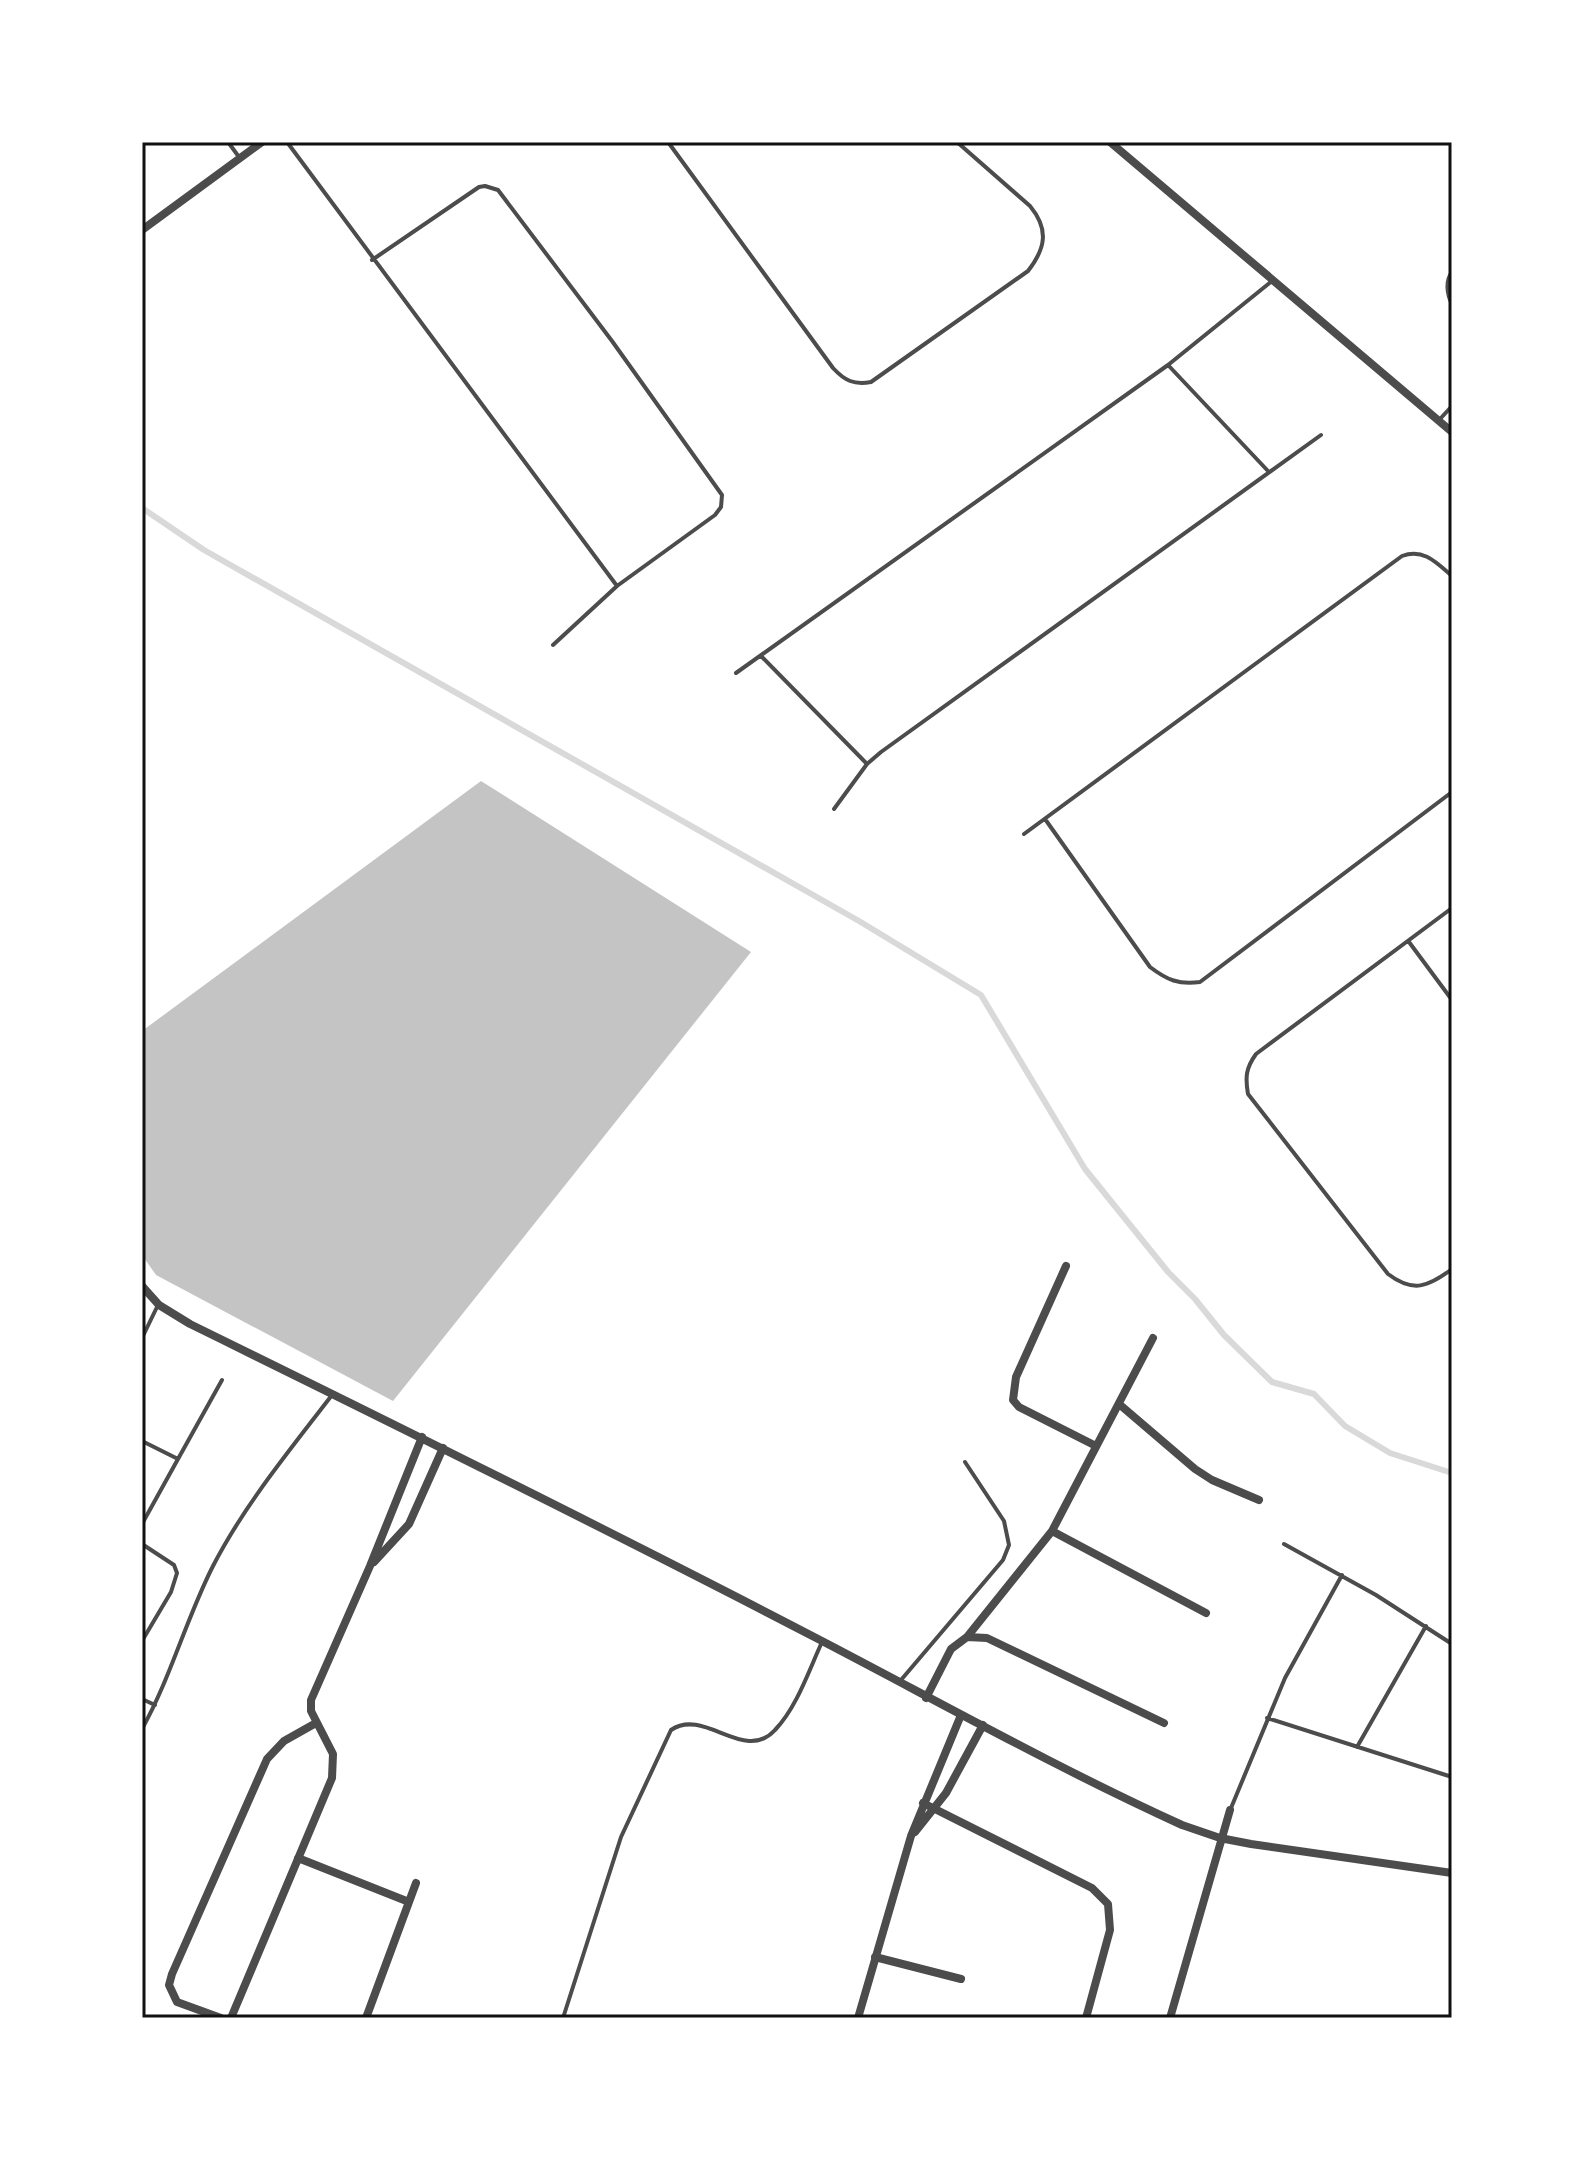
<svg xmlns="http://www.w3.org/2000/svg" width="1594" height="2160" viewBox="0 0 1594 2160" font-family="Overpass,sans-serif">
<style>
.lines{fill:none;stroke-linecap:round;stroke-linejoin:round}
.stream{stroke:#d9d9d9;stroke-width:6}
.building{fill:#c4c4c4}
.service{stroke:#4c4c4c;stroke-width:4}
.minor{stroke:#4c4c4c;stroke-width:8}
.neatline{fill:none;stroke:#111;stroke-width:3}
</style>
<rect width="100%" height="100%" fill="#fff"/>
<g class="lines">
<path class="stream" d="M142 508 204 550 859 921 981 995 1085 1169 1168 1272 1195 1299 1224 1335 1272 1382 1314 1394 1345 1426 1390 1453 1452 1473"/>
</g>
<path class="building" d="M481 781 751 952 393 1401 156 1275 142 1255V1031Z"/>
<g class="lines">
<path class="service" d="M228 142 239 157
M287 142 617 586
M668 142 833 368C845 381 854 385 871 382L1028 271C1046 248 1049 229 1030 206L957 142
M372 260 479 187 485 186 498 190 612 341 722 495 721 507 715 515 617 586 553 645
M1452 272C1445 281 1447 295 1452 304
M1168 365 1268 471
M1440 419 1452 406
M761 656 867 764
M736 673 1168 365 1272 281
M834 809 867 764 881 752 1321 435
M1045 819 1150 967C1167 980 1179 985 1200 982L1452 792
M1024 834 1402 556C1423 548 1436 562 1452 576
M1452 908 1256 1054C1246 1068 1245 1077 1248 1094L1388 1274C1413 1293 1428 1287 1452 1269
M1409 942 1452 1000
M142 1338 157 1307
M142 1441 178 1459 222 1380
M142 1524 178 1459
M142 1544 174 1565 177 1573 171 1592 142 1641
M1284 1544 1376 1595 1452 1644
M901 1680 1003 1560 1009 1545 1004 1521 965 1462
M142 1699 155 1705
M1267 1718 1452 1777
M142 1729C171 1677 186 1619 213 1566 245 1504 290 1450 332 1395
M1357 1747 1426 1626
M1231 1808 1285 1678 1342 1575
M563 2018 621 1837 671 1730C705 1707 744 1764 775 1730 797 1707 809 1670 822 1642"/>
<path class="minor" d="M1110 142 1452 432
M142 230 262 142
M1066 1266 1016 1377 1013 1400 1019 1407 1096 1446
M142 1286 159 1305 190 1324C402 1428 613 1532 822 1641 941 1703 1059 1769 1182 1825L1220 1838 1251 1844 1452 1873
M1119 1404 1195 1469 1212 1480 1259 1500
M1052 1531 1153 1338
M374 1562 409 1524 443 1448
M967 1637 1052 1531 1206 1613
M926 1698 951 1649 967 1637 987 1638 1164 1723
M923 1803 1092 1888 1108 1904 1110 1930 1086 2018
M915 1832 946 1793 983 1725
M298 1858 409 1902
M875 1957 961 1979
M221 2018 177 2002 169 1985 172 1974 267 1759 284 1741 316 1723
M231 2018 332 1778 333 1754 311 1711V1700L370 1566 422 1437
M366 2018 416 1883
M858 2018 911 1836 961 1715
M1170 2018 1230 1810"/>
</g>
<rect width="1594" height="2160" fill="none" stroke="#ffffff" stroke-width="288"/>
<rect x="144" y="144" width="1306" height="1872" class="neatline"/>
</svg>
